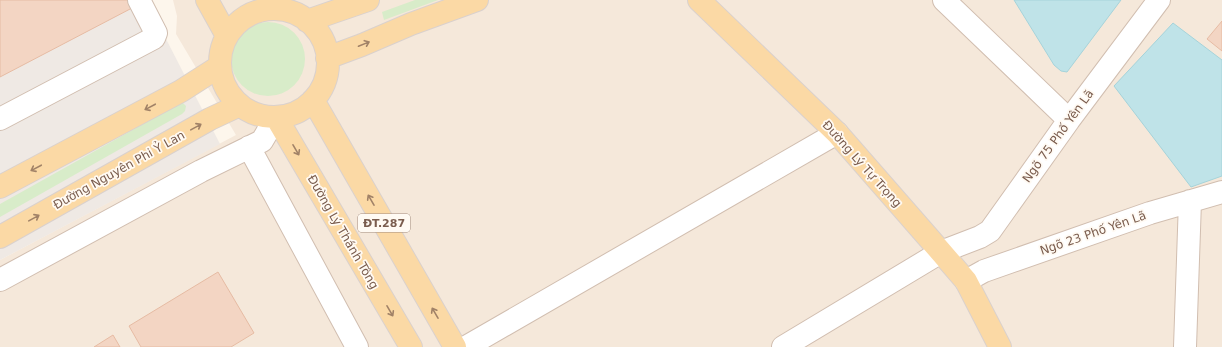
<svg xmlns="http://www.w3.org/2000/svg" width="1222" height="347" viewBox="0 0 1222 347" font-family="'DejaVu Sans',sans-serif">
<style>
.residential{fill:#f5e8da}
.industrial{fill:#efe9e4}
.green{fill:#d8ecc9}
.water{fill:#bfe3e8;stroke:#a5d3da}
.building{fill:#f3d5c3;stroke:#e6bba3}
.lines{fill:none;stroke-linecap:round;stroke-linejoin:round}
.minor-casing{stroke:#d1beb0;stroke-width:24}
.major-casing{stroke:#dad1cd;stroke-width:24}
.minor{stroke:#fff;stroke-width:22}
.major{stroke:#fbd9a5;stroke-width:22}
.oneway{stroke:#a18267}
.labels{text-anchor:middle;stroke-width:3.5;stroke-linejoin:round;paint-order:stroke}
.shield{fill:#fffaf3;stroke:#a28b7f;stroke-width:1}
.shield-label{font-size:11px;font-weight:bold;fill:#7a5c4d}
.street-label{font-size:12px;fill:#7a5c4d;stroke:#fffaf3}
</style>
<rect width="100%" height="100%" fill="#fdf6ec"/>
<path class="residential" d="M173 0H1222V347H0V260L236 135 176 34 177 16Z"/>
<path class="industrial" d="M0 0H146L220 144 0 260Z"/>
<path class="green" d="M415 0H438L384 20 382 12Z
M231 59a37 37 0 1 1 74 0a37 37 0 1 1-74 0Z
M183 103 186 106 185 111 182 114 0 217V204L179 104Z"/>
<path class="water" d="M1014 0H1121L1067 72 1061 71 1054 65Z
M1173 23 1222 60V176L1191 187 1114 86Z"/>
<path class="building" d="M0 0H128L132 8 0 77Z
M1222 21V51L1207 39Z
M218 272 254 333 231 347H141L129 326Z
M113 335 120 347H94Z"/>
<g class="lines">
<g class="minor-casing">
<path id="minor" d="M944 0 1069 120
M0 119 154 38 156 33 139 0
M249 147 357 347
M0 280 201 171 262 141 276 117
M966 281 984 271 1150 213 1222 192
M466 347 837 133
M783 347 941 252 980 237 990 231 1069 120 1159 0
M1185 347 1190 201"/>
</g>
<g class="major-casing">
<path id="major" d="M207 0 227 36
M699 0 837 133 941 252 966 281 1000 347
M220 63a54 54 0 1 1 108 0a54 54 0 1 1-108 0Z
M307 21 368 0
M327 58 362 45 411 24 477 0
M313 100 455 347
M276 117 411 347
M0 187 181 91 220 66
M0 237 210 119 240 105"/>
</g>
<use href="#minor" class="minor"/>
<use href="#major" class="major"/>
</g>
<defs><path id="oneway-shaft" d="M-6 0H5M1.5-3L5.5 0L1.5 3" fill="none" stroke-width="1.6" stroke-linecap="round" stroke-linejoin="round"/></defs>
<g class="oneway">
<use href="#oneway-shaft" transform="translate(364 44) rotate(-22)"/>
<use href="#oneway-shaft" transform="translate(150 107) rotate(152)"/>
<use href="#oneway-shaft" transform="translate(196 127) rotate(-29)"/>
<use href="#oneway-shaft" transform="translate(296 150) rotate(60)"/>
<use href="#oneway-shaft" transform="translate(36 168) rotate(152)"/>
<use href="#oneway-shaft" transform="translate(371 200) rotate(-120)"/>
<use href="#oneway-shaft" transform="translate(34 218) rotate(-29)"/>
<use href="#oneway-shaft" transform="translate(390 311) rotate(60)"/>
<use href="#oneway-shaft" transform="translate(435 313) rotate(-120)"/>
</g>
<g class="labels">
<rect class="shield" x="358" y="214" width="52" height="18" rx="3"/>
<g class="shield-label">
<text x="384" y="227">ĐT.287</text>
</g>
<g class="street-label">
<text transform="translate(1058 136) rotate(-54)" y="4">Ngõ 75 Phố Yên Lã</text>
<text transform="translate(862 164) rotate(48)" y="4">Đường Lý Tự Trọng</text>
<text transform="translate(119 170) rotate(-29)" y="4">Đường Nguyên Phi Ỷ Lan</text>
<text transform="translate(343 232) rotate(60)" y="4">Đường Lý Thánh Tông</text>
<text transform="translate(1093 233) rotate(-19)" y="4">Ngõ 23 Phố Yên Lã</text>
</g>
</g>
</svg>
